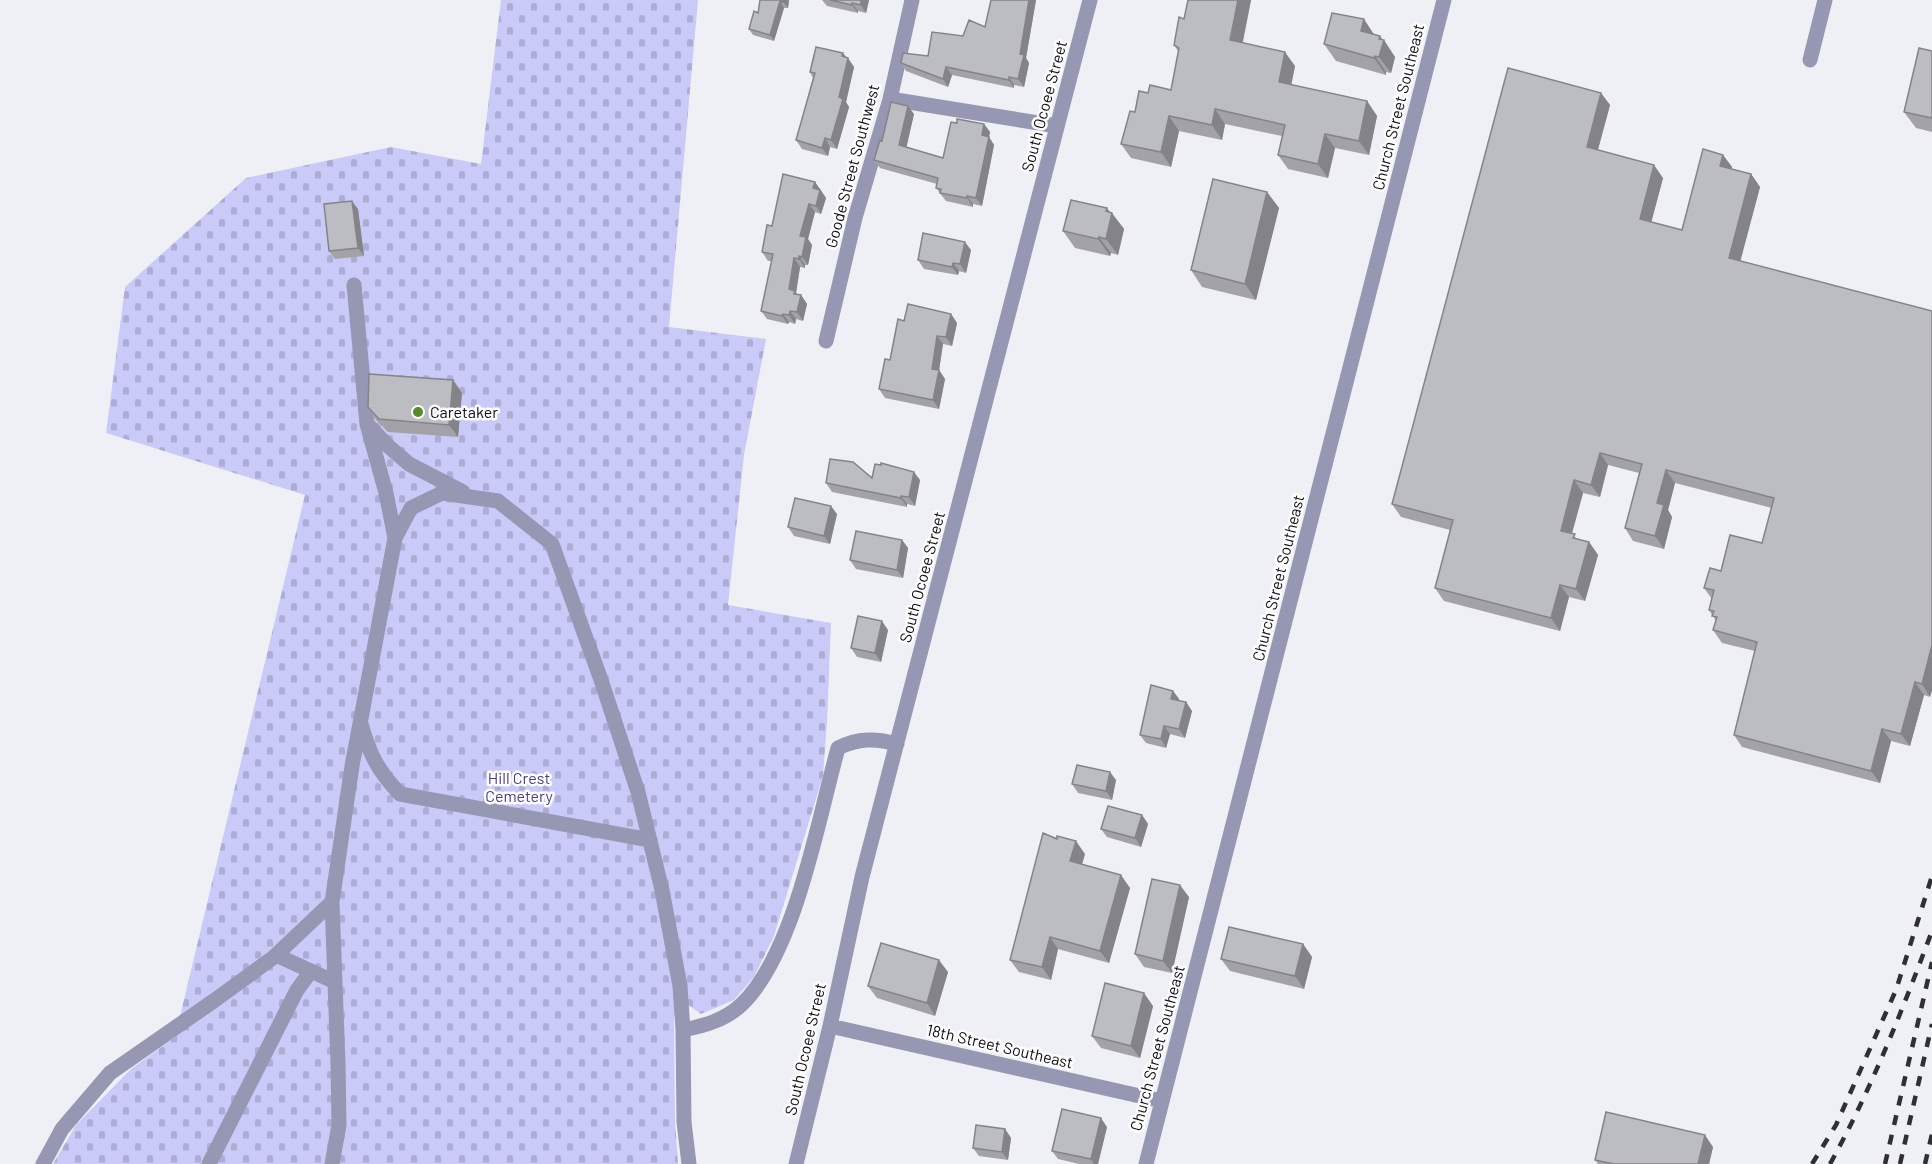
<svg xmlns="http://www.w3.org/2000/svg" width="1932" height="1164" viewBox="0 0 1932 1164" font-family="Barlow,sans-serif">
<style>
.cemetery{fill:url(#cemetery-stones)}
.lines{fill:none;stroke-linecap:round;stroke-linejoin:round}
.minor{stroke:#9697b2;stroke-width:15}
.rail{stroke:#303033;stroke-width:4.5;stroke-dasharray:10 10;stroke-linecap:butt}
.wall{fill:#a2a2a8}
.shaded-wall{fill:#848488}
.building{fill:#bcbcc3;stroke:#848488;stroke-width:1.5}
.poi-dot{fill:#538c29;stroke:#fdfdff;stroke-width:2}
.labels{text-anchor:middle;stroke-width:5;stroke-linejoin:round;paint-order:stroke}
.street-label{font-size:16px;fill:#0e0e11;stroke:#fdfdff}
.poi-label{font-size:16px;fill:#0e0e11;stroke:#fdfdff;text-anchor:start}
.park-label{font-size:16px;fill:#473f88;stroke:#fdfdff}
</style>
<defs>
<pattern id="cemetery-stones" width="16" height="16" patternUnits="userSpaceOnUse" patternTransform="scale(1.5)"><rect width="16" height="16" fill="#cacaf8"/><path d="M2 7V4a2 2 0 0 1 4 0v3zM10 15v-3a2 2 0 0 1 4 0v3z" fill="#acacd4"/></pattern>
</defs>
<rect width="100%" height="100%" fill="#eff0f6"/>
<path class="cemetery" d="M501 0H698L669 327 766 339 744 455 728 605 831 623 827 722 823 776 774 936 754 977 734 1000 701 1014 688 1005 674 1016 675 1121 678 1164H53L76 1125 131 1069 175 1037 305 495 106 433 125 287 246 178 391 147 481 164Z"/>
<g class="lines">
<path class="minor" d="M1810 60 1825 0
M890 99 1057 126
M354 285 367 424 386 493 395 538
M826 341 855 218 890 99 912 0
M369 426 387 445 409 464 463 492
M361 724C370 755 378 771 400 794L650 840
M276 955 335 982
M830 1026 1162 1101
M683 1030C704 1026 725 1020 741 1005 795 954 818 820 838 748 858 738 876 738 897 744
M43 1164 62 1129 110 1073 215 1000 274 957 332 902
M209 1164 297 990 311 971
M332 1164 339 1125 338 1063 332 902 352 766 395 538 411 508 442 493 498 501 552 544 600 677 638 792 662 890 680 986 683 1030 684 1122 689 1164
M796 1164 830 1026 862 877 1090 0
M1146 1164 1444 0"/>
<path class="rail" d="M1812 1164 1836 1125 1896 990 1932 876
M1830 1164C1871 1090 1902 1011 1932 931
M1885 1164 1932 962
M1900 1164 1932 1024
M1925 1164 1932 1134"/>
</g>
<path class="wall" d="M760 0H789L788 8H784L774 41 753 35 749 29 758 13Z
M822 0H869L866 13 858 11V13L827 6Z
M991 0H1036L1026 58 1029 63 1024 87 1014 85V88L952 75 948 87 906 71 901 63 928 56 963 36 985 27Z
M1188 0H1251L1243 42 1295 66 1291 85 1367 101 1377 116 1369 155 1335 148 1328 178 1288 169 1278 155 1282 136 1225 124 1222 140 1179 131 1171 167 1131 158 1121 144 1135 112 1148 93 1171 90 1178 51 1174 45 1184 19Z
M1375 35 1382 40 1395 57 1391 73 1386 72V75L1336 61 1324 44Z
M1932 51V132L1916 128 1904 112Z
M843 53 854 67 846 102 849 107 837 149 830 147 828 156 802 149 796 140 813 78 810 72Z
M1601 93 1610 105 1598 150 1663 178 1651 222 1682 230 1723 155 1732 167V169L1751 174 1760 187 1740 261 1930 697 1924 695 1910 746 1891 741 1880 783 1742 747 1734 735 1755 651 1722 643 1713 630 1716 621 1709 610 1712 599 1704 588 1721 571 1762 543 1772 508 1675 483 1668 510 1672 517 1664 549 1633 541 1625 528 1639 473 1608 465 1600 497 1583 493 1572 534 1578 540 1589 542 1598 555 1585 601 1569 597 1560 631 1444 601 1435 588 1450 530 1401 517 1392 504Z
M914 114 906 147 943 158 957 123 984 124 990 132 989 137 994 145 982 206 973 204V207L946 201 936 188 937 184 880 168 874 160 882 141Z
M815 182 826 198 821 214 815 212 808 239 812 245 808 265H805V268L800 267 796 293 798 295H801L807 304 803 321 796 319 795 324 789 322 788 324 767 319 761 311 772 261H768L762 252 772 226Z
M1267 192 1279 208 1256 300 1202 287 1191 270Z
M358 209 364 256 335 259 329 251Z
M1110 212 1124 229 1118 255 1111 253 1110 256 1075 248 1063 231Z
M971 250 966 273 959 271 958 275 924 269 918 260Z
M951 314 957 323 952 346 943 344 939 370 945 379 939 409 885 398 879 389 904 321Z
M453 380 462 393 458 437 388 432 376 420 368 407Z
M872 478 920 480 915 506 907 504V507L832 492 826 483Z
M837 514 830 544 794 536 788 527Z
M902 540 908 548 903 578 856 569 850 560Z
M888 630 881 662 857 657 851 648Z
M1173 691 1179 699V701L1186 702 1192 711 1185 738 1170 734 1166 748 1146 743 1140 735Z
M1116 780 1112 800 1078 793 1072 784Z
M1142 815 1148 824 1141 847 1107 837 1101 829Z
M1085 854 1082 864 1130 888 1109 963 1058 949 1051 980 1019 972 1010 960Z
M1189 897 1172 973 1144 967 1135 954Z
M1303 944 1312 957 1304 989 1230 971 1221 959Z
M948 972 935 1016 877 998 868 986Z
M1153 1006 1140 1058 1101 1048 1092 1036Z
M1107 1127 1098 1164H1079L1058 1159 1052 1151Z
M1005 1129 1011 1138 1008 1160 979 1156 973 1148Z
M1713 1147 1709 1164H1598L1595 1160Z"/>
<path class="shaded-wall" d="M784 0H789L788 8 783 2Z
M861 0H869L866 13 861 5Z
M1029 0H1036L1026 58 1029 63 1024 87 1018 79 1020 54Z
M1238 0H1251L1240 54 1230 40Z
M780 1 784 8 774 41 770 35Z
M852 3 858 11V13L852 5Z
M1364 19 1375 36 1361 31Z
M1380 36 1384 42V40L1395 57 1391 73 1379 57Z
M1285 52 1295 66 1289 96 1279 82Z
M843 53 848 60V58L854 67 846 102 849 107 837 149 831 140 839 97Z
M1375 56 1386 72V75L1374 58Z
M946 67 952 75 948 87 943 79Z
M1009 77 1014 85V88L1009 80Z
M1601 93 1610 105 1595 160 1587 147Z
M1367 101 1377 116 1369 155 1359 141Z
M908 106 914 114 905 154 899 145Z
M1215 109 1225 124 1222 140 1212 125Z
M1169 116 1179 131 1171 167 1161 152Z
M984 124 990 132 989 137 994 145 982 206 976 198 982 135Z
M1325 134 1335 148 1328 178 1318 164Z
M825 138 830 147 828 156 822 148Z
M1723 155 1732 167 1729 179 1720 166Z
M1654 165 1663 178 1649 231 1640 219Z
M1751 174 1760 187 1738 270 1729 258Z
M815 182 826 198 821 214 816 206 813 188Z
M1267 192 1279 208 1256 300 1245 284Z
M967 196 973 204V207L967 198Z
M352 201 358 209 364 256 358 248Z
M809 204 815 212 808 239 812 245 808 265 802 257 800 236Z
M1107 208 1112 215V213L1124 229 1118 255 1106 239V211Z
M1099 237 1111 253 1110 256 1098 239Z
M965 242 971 250 966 273 960 264Z
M799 256 805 265V268L799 259Z
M794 258 800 267 796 293 800 298 801 295 807 304 803 321 797 312 789 289Z
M953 263 959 271 958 275 952 267Z
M790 311 796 319 795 324 789 315Z
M783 314 789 322 788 324 782 316Z
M951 314 957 323 952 346 946 337Z
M937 336 943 344 938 377 939 370 945 379 939 409 933 400 932 369Z
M453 380 462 393 458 437 449 425Z
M1600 453 1608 465 1600 497 1591 485Z
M1666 470 1675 483 1668 510 1672 517 1664 549 1655 536 1657 503Z
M914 472 920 480 915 506 909 497Z
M1574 480 1583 493 1569 543 1561 531Z
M901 496 907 504V507L901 498Z
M831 506 837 514 830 544 824 536Z
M902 540 908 548 903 578 897 570Z
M1589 542 1598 555 1585 601 1576 589Z
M1560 585 1569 597 1560 631 1551 618Z
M882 621 888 630 881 662 875 653Z
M1932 645V691L1930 697 1922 684Z
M1915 682 1924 695 1910 746 1901 734Z
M1173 691 1179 699 1177 707 1171 699Z
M1186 702 1192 711 1185 738 1179 729Z
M1164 726 1170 734 1166 748 1161 739Z
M1882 729 1891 741 1880 783 1871 771Z
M1110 772 1116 780 1112 800 1106 791Z
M1142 815 1148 824 1141 847 1135 838Z
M1076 841 1085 854 1079 874 1070 861Z
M1121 875 1130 888 1109 963 1100 951Z
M1180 885 1189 897 1172 973 1163 961Z
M1050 937 1058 949 1051 980 1042 967Z
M1303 944 1312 957 1304 989 1295 976Z
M939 960 948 972 935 1016 927 1003Z
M1144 993 1153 1006 1140 1058 1131 1046Z
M1101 1118 1107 1127 1098 1164H1094L1091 1159Z
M1005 1129 1011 1138 1008 1160 1002 1152Z
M1705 1135 1713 1147 1709 1164H1698Z"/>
<path class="building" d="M760 0H784L783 2 780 1 770 35 749 29 754 11 758 13Z
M830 0H861V5L852 3V5Z
M991 0H1029L1020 54 1024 55 1018 79 1009 77V80L946 67 943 79 901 63 903 53 928 56 932 32 963 36 969 20 985 27Z
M1188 0H1238L1230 40 1285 52 1279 82 1367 101 1359 141 1325 134 1318 164 1278 155 1285 125 1215 109 1212 125 1169 116 1161 152 1121 144 1130 111 1135 112 1139 91 1148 93 1150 85 1171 90 1179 48 1174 45 1179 17 1184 19Z
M1332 13 1364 19 1361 31 1380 36 1379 39 1384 40 1379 57 1375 56 1374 58 1324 44Z
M816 47 843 53 842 56 848 58 839 97 843 99 831 140 825 138 822 148 796 140 815 73 810 72Z
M1919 48 1932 51V118L1904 112Z
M1508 68 1601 93 1587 147 1654 165 1640 219 1682 230 1703 149 1723 155 1720 166 1751 174 1729 258 1932 311V645L1922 684 1915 682 1901 734 1882 729 1871 771 1734 735 1757 642 1713 630 1717 617 1712 616 1714 611 1709 610 1714 590 1704 588 1710 568 1721 571 1730 535 1762 543 1774 498 1666 470 1657 503 1664 505 1655 536 1625 528 1642 464 1600 453 1591 485 1574 480 1561 531 1575 534 1573 538 1589 542 1576 589 1560 585 1551 618 1435 588 1453 520 1392 504Z
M891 102 908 106 899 145 943 158 951 122 957 123V119L984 124 982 135 989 137 976 198 967 196V198L940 193 941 189 936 188 938 178 874 160 880 140 882 141Z
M783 174 815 182 813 188 820 190 816 206 809 204 800 236 806 237 802 257 799 256V259L794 258 789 289 795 291 794 294 801 295 797 312 790 311 789 315 783 314 782 316 761 311 773 254 762 252 767 225 772 226Z
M1213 179 1267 192 1245 284 1191 270Z
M1071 200 1107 208 1106 211 1112 213 1106 239 1099 237 1098 239 1063 231Z
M352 201 358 248 329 251 324 204Z
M923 233 965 242 960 264 953 263 952 267 918 260Z
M908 304 951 314 946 337 937 336 932 369 939 370 933 400 879 389 885 359 890 360 898 319 904 321Z
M369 374 453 380 449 425 379 419 368 407Z
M830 459 853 462 872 478 875 464 881 465V463L914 472 909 497 901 496V498L826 483Z
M795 498 831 506 824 536 788 527Z
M856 531 902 540 897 570 850 560Z
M858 616 882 621 875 653 851 648Z
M1151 685 1173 691 1171 699 1186 702 1179 729 1164 726 1161 739 1140 735Z
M1077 765 1110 772 1106 791 1072 784Z
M1108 806 1142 815 1135 838 1101 829Z
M1043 833 1057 839V836L1076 841 1070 861 1121 875 1100 951 1050 937 1042 967 1010 960Z
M1152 879 1180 885 1163 961 1135 954Z
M1229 927 1303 944 1295 976 1221 959Z
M881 943 939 960 927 1003 868 986Z
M1105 983 1144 993 1131 1046 1092 1036Z
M1062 1109 1101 1118 1091 1159 1052 1151Z
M1606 1112 1705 1135 1698 1164H1614L1595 1160Z
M976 1125 1005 1129 1002 1152 973 1148Z"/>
<circle class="poi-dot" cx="418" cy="412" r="6"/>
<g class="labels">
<g class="street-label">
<text transform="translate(1044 106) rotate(-75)" y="6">South Ocoee Street</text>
<text transform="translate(1398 107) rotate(-76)" y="6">Church Street Southeast</text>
<text transform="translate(852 166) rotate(-75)" y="6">Goode Street Southwest</text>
<text transform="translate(922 577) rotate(-75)" y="6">South Ocoee Street</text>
<text transform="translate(1278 578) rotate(-76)" y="6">Church Street Southeast</text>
<text transform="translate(1000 1046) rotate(13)" y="6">18th Street Southeast</text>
<text transform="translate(1157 1048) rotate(-75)" y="6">Church Street Southeast</text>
<text transform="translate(805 1049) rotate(-77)" y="6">South Ocoee Street</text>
</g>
<g class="poi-label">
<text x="430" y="418">Caretaker</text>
</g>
<g class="park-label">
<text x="519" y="784">Hill Crest<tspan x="519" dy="18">Cemetery</tspan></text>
</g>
</g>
</svg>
